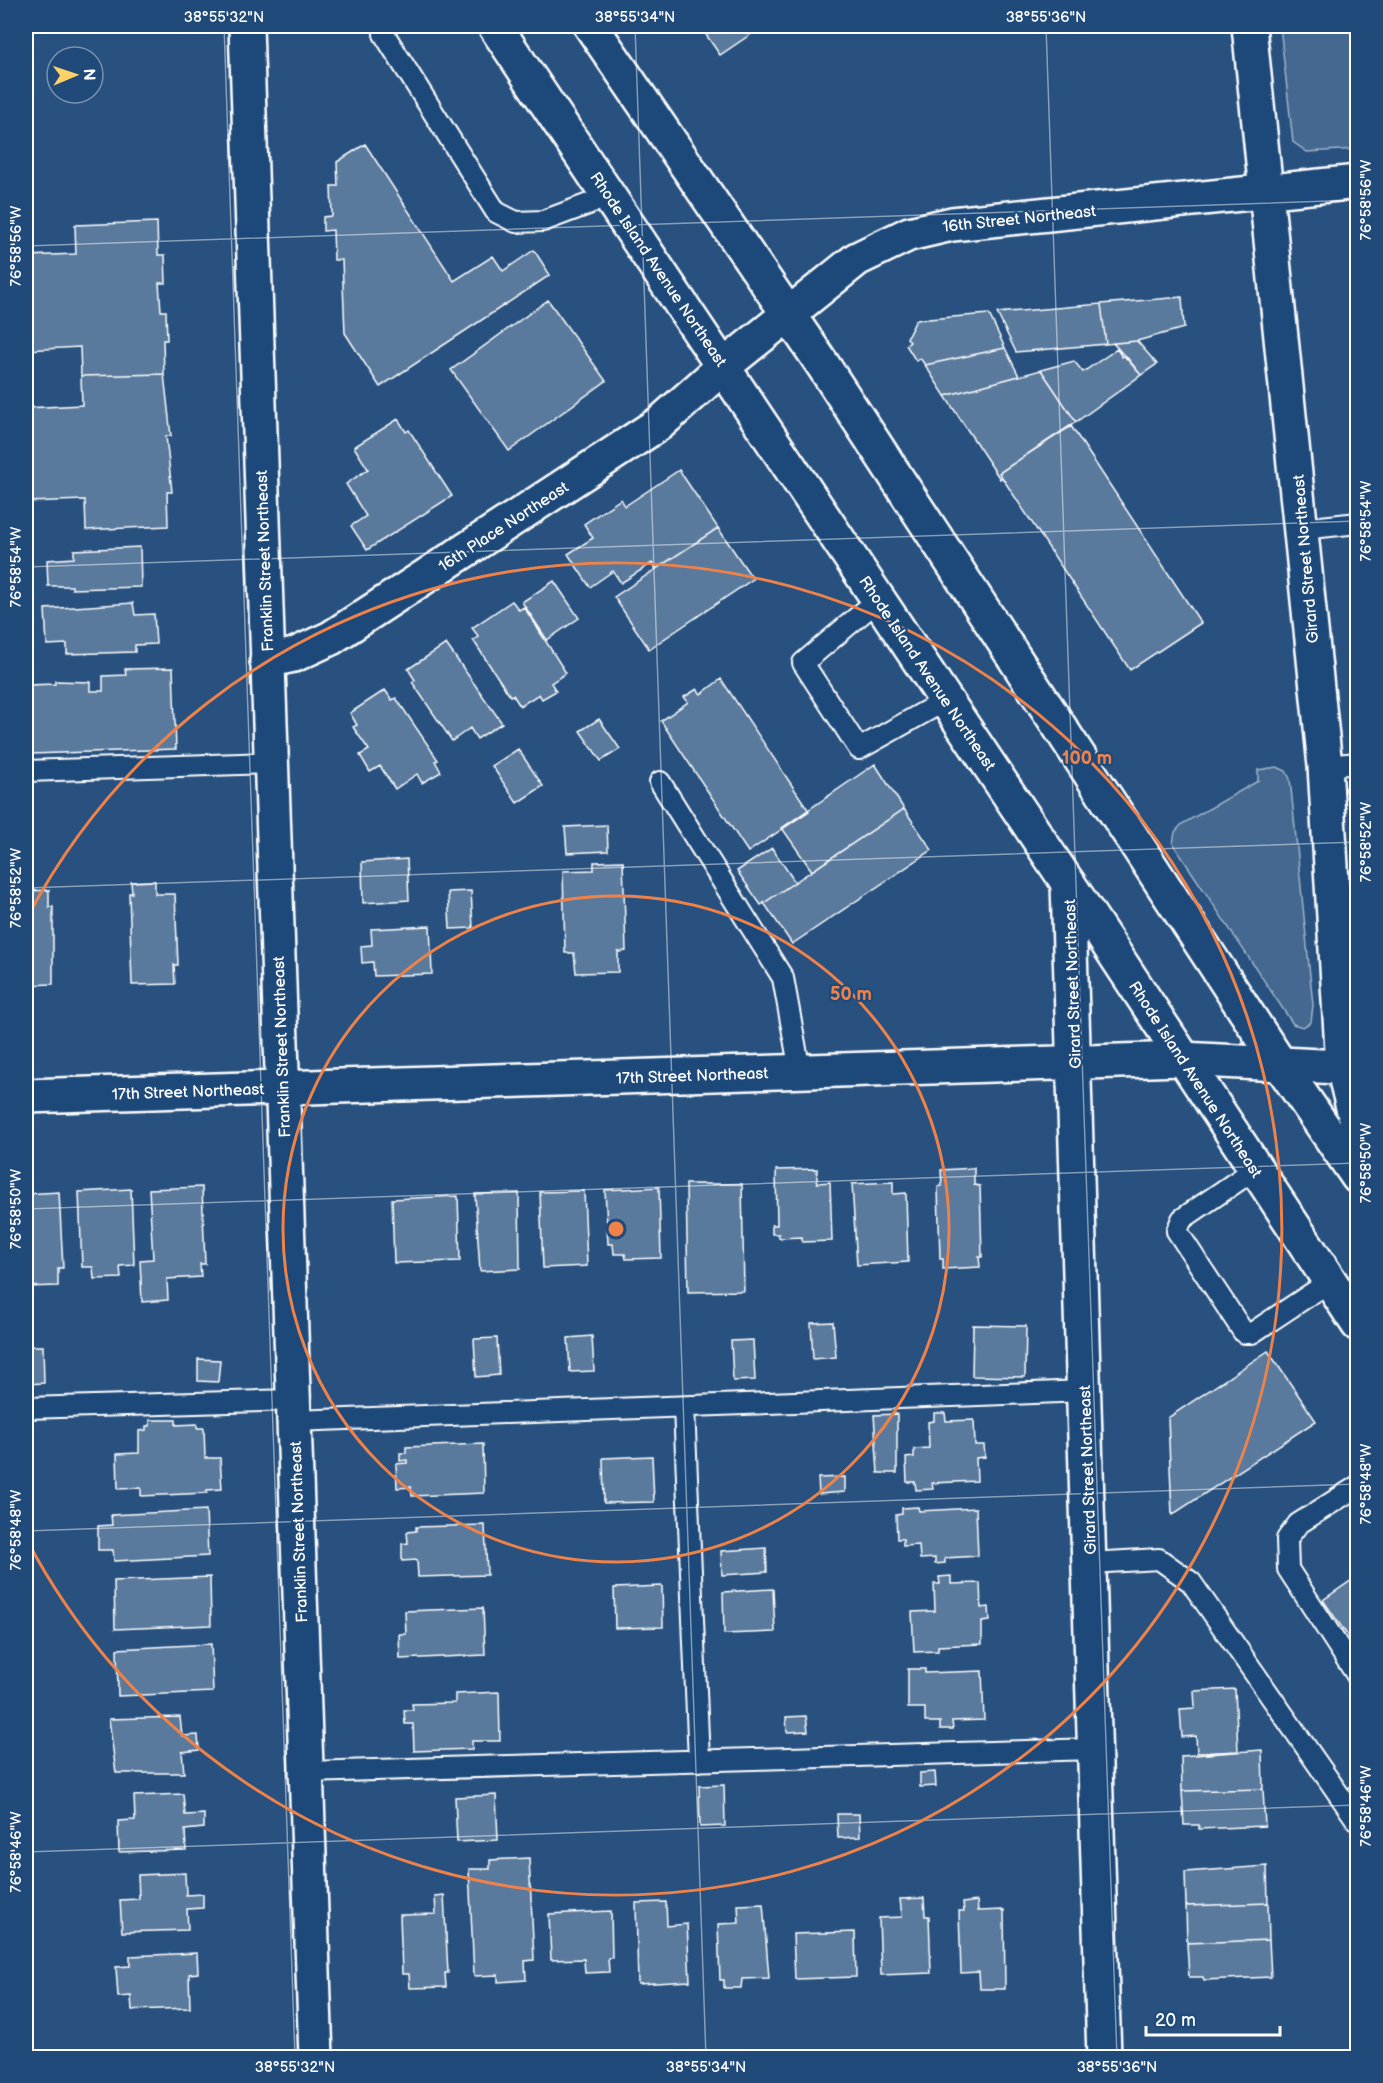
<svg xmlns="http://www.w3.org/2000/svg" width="1383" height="2083" viewBox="0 0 1383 2083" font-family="'Balsamiq Sans',sans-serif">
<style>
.green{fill:#446890;stroke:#a2b4c8;stroke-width:1.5}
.building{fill:#5a7a9d;stroke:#fff;stroke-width:1.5}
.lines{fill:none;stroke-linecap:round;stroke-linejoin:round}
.lane-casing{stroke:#fff;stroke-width:24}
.street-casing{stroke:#fff;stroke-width:38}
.secondary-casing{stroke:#fff;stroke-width:38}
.primary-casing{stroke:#fff;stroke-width:38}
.lane{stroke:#1f4a7a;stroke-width:20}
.street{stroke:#1f4a7a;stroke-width:33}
.secondary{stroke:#1f4a7a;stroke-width:33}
.primary{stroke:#1f4a7a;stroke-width:33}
.ticks{fill:none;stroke:#fff;stroke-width:1.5;stroke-opacity:0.45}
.ring{fill:none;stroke:#ee8249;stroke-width:3}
.labels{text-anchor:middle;stroke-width:4.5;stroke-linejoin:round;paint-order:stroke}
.street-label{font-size:16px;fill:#fff;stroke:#1f4a7a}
.centre{fill:#ee8249;stroke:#1f4a7a;stroke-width:3}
.ring-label{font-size:18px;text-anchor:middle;font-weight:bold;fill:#ee8249;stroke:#1f4a7a;stroke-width:4.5;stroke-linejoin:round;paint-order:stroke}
.neatline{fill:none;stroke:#fff;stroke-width:2}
.ticks-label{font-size:15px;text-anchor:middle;fill:#fff}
</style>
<rect width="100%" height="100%" fill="#28517f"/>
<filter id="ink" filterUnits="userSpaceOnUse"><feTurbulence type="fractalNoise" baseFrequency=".0167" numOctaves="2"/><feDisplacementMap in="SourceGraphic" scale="12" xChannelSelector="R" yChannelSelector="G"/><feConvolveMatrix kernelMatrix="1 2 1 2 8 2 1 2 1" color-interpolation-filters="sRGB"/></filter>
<g filter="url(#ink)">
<path class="green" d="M1280 26H1357V149L1307 152 1293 142Z
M1277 767 1286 771 1290 779 1313 1005 1311 1022 1303 1027 1293 1024 1173 844 1175 832 1182 824 1258 781V770Z"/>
<path class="building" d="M700 26H763L720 55Z
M365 144 454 281 493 256 503 271 534 250 550 275 380 387 345 333 342 260H334L333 230 323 231V217L332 216 331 186H338L337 162Z
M157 222 158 255H165L166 283H159L161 311H166L167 340H163L164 374 81 376 80 347 26 350V256L76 254 75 225Z
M1182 297 1184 328 1137 341 1106 344 1101 304Z
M548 300 606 381 509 451 451 370Z
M1101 304 1106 344 1016 352 997 313Z
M989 314 1005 348 925 365 920 358 916 361 906 345 910 342 907 338 916 320Z
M1137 341 1157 364 1141 375 1113 343Z
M1005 348 1019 376 945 396 925 365Z
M1117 349 1122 357 1125 355 1141 375 1076 422 1041 370 1074 361 1083 372Z
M1041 370 1076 422 999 473 1002 477 1000 479 945 396Z
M164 374 171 436H166L172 492H167L168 526 86 530 85 500 26 502V408L82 405 81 376Z
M398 419 406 432 409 430 452 496 367 550 351 526 366 516 346 484 368 469 354 447Z
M1071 426 1201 623 1130 670 999 473Z
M679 470 718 528 656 569 652 563 621 583 613 571 590 587 568 554 593 538 584 524 621 499 625 506Z
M718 528 753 579 649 649 614 597Z
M140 547 141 587 72 589V586H48L47 560 74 558V550Z
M554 581 579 618 547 640 522 602Z
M512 601 519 610 524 607 566 673 551 683 556 691 542 699 539 694 520 706 513 695 510 696 473 640 479 637 472 628Z
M133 603 135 615 154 614 156 644 135 645V652L67 654V644L47 645 45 609Z
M446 644 502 723 477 739 470 728 452 741 412 682 415 680 408 669Z
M173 668 176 749 31 754 28 685 55 684V681L90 682V691H103V676L126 675 125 669Z
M721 679 809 811 748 852 661 721 688 702 684 697 697 689 701 694Z
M385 690 392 700 396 698 438 760 435 761 441 772 422 783 417 774 395 789 380 766 370 772 360 755 369 750 353 727 357 725 350 713Z
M599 719 620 749 601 761 580 731Z
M518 749 543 786 517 803 492 766Z
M875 764 904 809 812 871 782 828Z
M904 809 932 850 792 944 764 903Z
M607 825 608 851 567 853 565 827Z
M772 848 795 882 761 905 737 871Z
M407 859 409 900 363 903 362 862Z
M623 861 626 951 618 952V972L576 973 574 953H565L563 871 594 870V862Z
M155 881V894H175L178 965H174L175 984 132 985 129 893H132L131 882Z
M49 890V907H53V984L26 985V891Z
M471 891 473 928 450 929 448 892Z
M430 926 432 974 374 976 373 962 362 963 361 946 372 945 371 929Z
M974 1168V1185L980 1186 982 1257H979L980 1267 943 1269V1259H940L938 1187 942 1186 941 1170Z
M817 1169V1183L830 1182 832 1241 802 1242V1237L779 1238V1234H772V1225H777L776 1170Z
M893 1182V1194L906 1193 908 1262 857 1265 852 1184Z
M686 1184H742L744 1291 688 1292Z
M202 1187 205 1264H200L201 1277 167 1279 168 1300 142 1302 140 1260 153 1259 149 1189Z
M659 1187 661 1258 626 1259 625 1254H614L613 1244H608L605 1190Z
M131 1189 134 1265 120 1266 121 1278 94 1279 93 1267H82L79 1192Z
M584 1191 587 1266 543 1268 540 1192Z
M59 1192 63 1268H58V1286L26 1287V1194Z
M519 1193 520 1269 480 1271 475 1194Z
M458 1196 460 1261 394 1263 392 1199Z
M833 1322 836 1357 813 1359 811 1323Z
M973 1325 1026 1326 1025 1377 972 1376Z
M592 1336 594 1371 570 1372 568 1338Z
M497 1338 499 1375 476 1377 474 1339Z
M753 1340 755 1380 733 1381 731 1341Z
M26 1346H43L44 1383 26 1384Z
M1268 1351 1316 1421 1172 1515 1168 1418Z
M198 1359 220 1360 218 1382 198 1381Z
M934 1413H945L946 1421 974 1420 975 1445H984L985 1457 976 1458 977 1481 932 1483 933 1489 916 1490 915 1482H907L906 1458 914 1457V1449L929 1448 928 1422 934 1421Z
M897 1414V1473H878L874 1415Z
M150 1420H176V1425L197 1424V1428H204L205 1458H220L222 1489 207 1490V1493L141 1496V1488L118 1489 117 1454 139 1453V1431L146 1430V1426H150Z
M483 1444 484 1493 412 1496 411 1487 397 1488 396 1464 407 1463V1460L400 1461V1453H406V1447Z
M652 1456 654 1502 604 1503 603 1458Z
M845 1477V1492L819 1494 818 1478Z
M918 1507 919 1511 976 1508 978 1556 945 1558V1563L935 1564V1558L920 1559 919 1545 903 1546V1539H897L896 1515 902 1514V1508Z
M206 1510 208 1556 114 1561 113 1550H98V1526L112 1525 111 1515Z
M485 1525 487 1575 418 1577 417 1560 402 1561V1544L408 1543 407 1532 416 1531V1527Z
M766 1548 767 1572 722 1575 721 1551Z
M951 1576V1584L980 1583 981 1608 989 1607 990 1621 982 1622V1644L938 1646V1651L914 1652 912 1612 935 1611 934 1584H940L939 1577Z
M1358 1576V1651L1323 1600Z
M210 1577 211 1625 115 1629 114 1581Z
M662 1586 663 1627 615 1628 614 1588Z
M773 1589 775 1632 724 1634 723 1592Z
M483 1608 485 1655 400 1659 399 1634H406L405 1611Z
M211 1644 213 1692 118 1696 117 1649Z
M908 1669H925V1673L982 1671 984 1720 952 1721 953 1729H940V1722H925V1708H908Z
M1235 1689 1238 1751 1197 1753 1196 1736 1182 1737 1180 1709 1195 1708 1194 1691Z
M499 1692 500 1741H472V1749L414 1751 413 1724H405L404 1710H413L412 1704 455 1703V1694Z
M806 1716 808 1731 787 1732 786 1717Z
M180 1717 182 1736 198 1735 199 1750 182 1752 184 1773H116L109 1719Z
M1262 1750 1263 1789 1182 1791 1181 1756Z
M935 1772 936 1786 920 1787V1773Z
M1358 1781V1804L1347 1789Z
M724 1785 725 1826 700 1827 699 1786Z
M1263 1789 1265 1826 1199 1829V1825H1184L1182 1791Z
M183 1794 185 1815 204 1814V1828L185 1830 186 1850 119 1852 118 1821 135 1820 134 1796Z
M496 1795 498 1840 457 1842 455 1797Z
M837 1814H859L860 1837 838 1838Z
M529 1858 534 1960 525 1961 526 1980 498 1982V1975L474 1976 469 1869H490V1860Z
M1267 1866 1268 1903 1186 1906 1185 1872Z
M185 1873 186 1895 203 1894V1908L187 1909 188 1930 122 1932 120 1900 139 1899 138 1875Z
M444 1895 448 1973H445L446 1987 410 1988 409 1974H402L400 1915 436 1914 435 1896Z
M924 1898 925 1916H929L931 1973 881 1975 879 1918 902 1917 900 1899Z
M977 1901 978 1911 1004 1910 1005 1989H980L979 1972 961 1973 959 1911H964L963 1903Z
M666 1902 667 1926 687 1924 690 1981 638 1984 636 1903Z
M1268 1903 1269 1940 1187 1943 1186 1906Z
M763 1904 769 1978 742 1979 741 1988H724V1980H720L718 1924 739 1923 738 1905Z
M611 1911 612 1958H608L609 1972 585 1973 584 1959 551 1960 549 1914Z
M855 1932 856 1977 795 1979 793 1934Z
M1269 1940 1271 1977 1204 1980 1203 1977H1189L1187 1943Z
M197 1953 198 1973 189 1974 190 2008 132 2010 131 1996 118 1997 116 1967 130 1966V1956Z"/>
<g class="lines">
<g class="lane-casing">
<path id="lane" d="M384 34 496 212 516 222 543 221 610 196
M1302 529 1358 523
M879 599 803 663 859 749 946 700
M1325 766 1358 763
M26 771 271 763
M660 782 783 978 800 1071
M1255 1169 1182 1219 1177 1231 1244 1333H1252L1329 1282
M684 1407 699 1761
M26 1408 293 1400
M294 1421 1085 1391
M1358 1486 1298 1524 1287 1539 1288 1569 1358 1677
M1090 1563 1159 1559 1191 1582 1358 1822
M307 1772 1095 1749"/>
</g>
<g class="street-casing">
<path id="street" d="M1249 26 1325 766 1343 1067 1358 1128
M267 661 294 655 331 638 660 423 724 366 857 259 909 234 952 224 1358 182
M1068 883 1104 2058
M26 1096 1182 1059 1358 1068"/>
</g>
<g class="secondary-casing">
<path id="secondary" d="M246 26 316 2058"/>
</g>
<g class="primary-casing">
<path id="primary" d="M495 26 1068 883 1358 1324
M591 26 821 362 1280 1064 1358 1177"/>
</g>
<use href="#lane" class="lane"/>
<use href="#street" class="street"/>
<use href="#secondary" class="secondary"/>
<use href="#primary" class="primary"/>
</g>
</g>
<path class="ticks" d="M224 26 295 2058M635 26 706 2058M1046 26 1117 2058M26 246 1358 200M26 567 1358 521M26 888 1358 842M26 1209 1358 1163M26 1531 1358 1484M26 1852 1358 1805"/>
<g class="ring">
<circle cx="616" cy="1229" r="333"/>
<path d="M28 916A666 666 0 1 1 28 1542"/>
</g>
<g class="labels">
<g class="street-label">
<text transform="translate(1019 218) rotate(-6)" y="6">16th Street Northeast</text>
<text transform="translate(659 269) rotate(56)" y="6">Rhode Island Avenue Northeast</text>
<text transform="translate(503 526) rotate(-33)" y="6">16th Place Northeast</text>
<text transform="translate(1305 559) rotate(-95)" y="6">Girard Street Northeast</text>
<text transform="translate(264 561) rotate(-92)" y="6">Franklin Street Northeast</text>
<text transform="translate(928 673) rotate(56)" y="6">Rhode Island Avenue Northeast</text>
<text transform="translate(1072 984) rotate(-92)" y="6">Girard Street Northeast</text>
<text transform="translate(281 1047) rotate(-92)" y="6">Franklin Street Northeast</text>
<text transform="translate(692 1075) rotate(-2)" y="6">17th Street Northeast</text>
<text transform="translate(1196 1079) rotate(57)" y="6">Rhode Island Avenue Northeast</text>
<text transform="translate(188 1091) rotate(-2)" y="6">17th Street Northeast</text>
<text transform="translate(1087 1470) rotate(-92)" y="6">Girard Street Northeast</text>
<text transform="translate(298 1532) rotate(-92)" y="6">Franklin Street Northeast</text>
</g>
</g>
<circle cx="616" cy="1229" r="9" class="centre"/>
<g class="ring-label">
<text x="1087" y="764">100 m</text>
<text x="851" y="1000">50 m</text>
</g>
<rect width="1383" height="2083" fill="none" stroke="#1f4a7a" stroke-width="66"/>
<g transform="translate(75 75) rotate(88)"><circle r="28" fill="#1f4a7a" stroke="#7992af" stroke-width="1.5"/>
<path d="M0-4.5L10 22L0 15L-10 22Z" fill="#ffd166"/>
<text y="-9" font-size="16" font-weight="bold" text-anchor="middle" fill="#ffffff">N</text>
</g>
<path d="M1146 2026v9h134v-9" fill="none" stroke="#ffffff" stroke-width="3"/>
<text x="1155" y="2026" font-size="18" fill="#ffffff" stroke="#1f4a7a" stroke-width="4.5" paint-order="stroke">20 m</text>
<rect x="33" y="33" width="1317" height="2017" class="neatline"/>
<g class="ticks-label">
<text x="224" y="22">38°55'32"N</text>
<text x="635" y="22">38°55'34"N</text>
<text x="1046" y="22">38°55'36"N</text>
<text transform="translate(1366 200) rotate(-90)" y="5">76°58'56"W</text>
<text transform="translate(16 246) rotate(-90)" y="5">76°58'56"W</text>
<text transform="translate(1366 521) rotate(-90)" y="5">76°58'54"W</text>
<text transform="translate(16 567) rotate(-90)" y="5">76°58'54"W</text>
<text transform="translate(1366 842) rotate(-90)" y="5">76°58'52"W</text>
<text transform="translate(16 888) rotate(-90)" y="5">76°58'52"W</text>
<text transform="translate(1366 1163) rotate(-90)" y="5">76°58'50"W</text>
<text transform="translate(16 1209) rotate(-90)" y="5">76°58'50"W</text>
<text transform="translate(1366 1484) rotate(-90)" y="5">76°58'48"W</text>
<text transform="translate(16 1530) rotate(-90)" y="5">76°58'48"W</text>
<text transform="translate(1366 1806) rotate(-90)" y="5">76°58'46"W</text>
<text transform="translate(16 1852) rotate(-90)" y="5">76°58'46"W</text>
<text x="295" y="2072">38°55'32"N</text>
<text x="706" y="2072">38°55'34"N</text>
<text x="1117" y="2072">38°55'36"N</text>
</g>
</svg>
